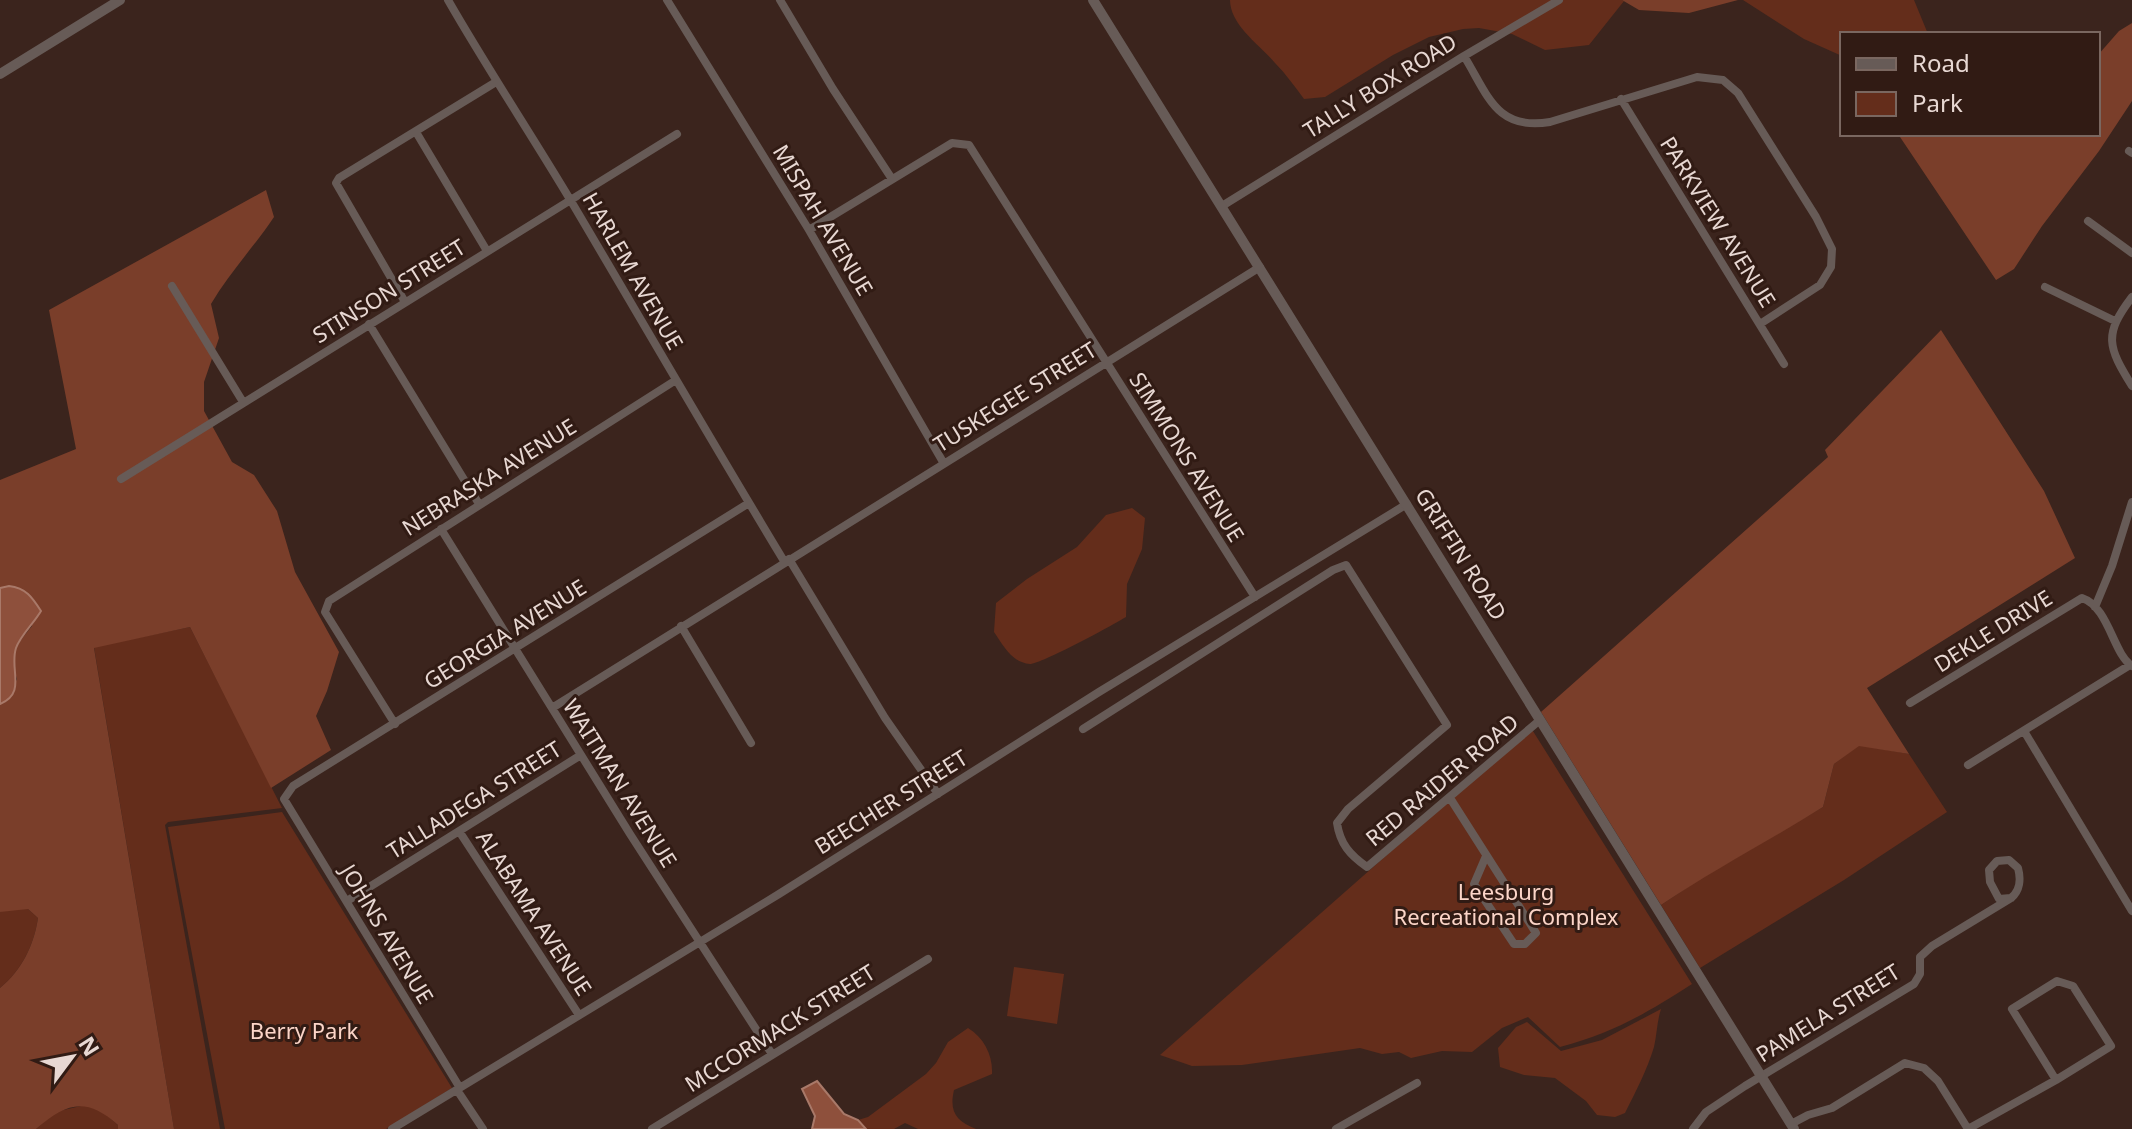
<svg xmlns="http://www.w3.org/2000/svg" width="2132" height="1129" viewBox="0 0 2132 1129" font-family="'Noto Sans',sans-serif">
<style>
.green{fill:#642d1b}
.forest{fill:#7a3e2a}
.water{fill:#8e503c;stroke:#a97969;stroke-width:2}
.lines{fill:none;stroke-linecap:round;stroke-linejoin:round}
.minor{stroke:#675b57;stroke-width:8}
.tertiary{stroke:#675b57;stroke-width:10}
.labels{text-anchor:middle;stroke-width:6;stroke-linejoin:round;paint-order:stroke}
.street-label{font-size:22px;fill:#e8d8d3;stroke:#311b14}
.park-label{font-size:22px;fill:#fcd5c8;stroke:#311b14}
</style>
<rect width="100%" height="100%" fill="#3b241d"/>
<path class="green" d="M1230 0H1622L1624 1 1589 45 1545 50 1512 34 1479 28 1463 29 1429 37 1393 55 1325 97 1304 99C1295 87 1286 74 1275 63 1260 45 1230 25 1230 0Z
M1743 0H1914L1928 34H1842V56L1804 39Z
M1132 508 1145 518 1142 549 1127 584 1126 617C1113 625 1041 664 1030 664 1012 663 1003 645 994 632L996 603 1027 579 1077 547 1106 515Z
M190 627 282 808 168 822 165 825 220 1129H174L94 647Z
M1531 728 1692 984C1645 1014 1615 1032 1560 1047L1528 1017 1502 1028 1472 1052 1442 1051 1411 1058 1399 1052 1382 1054 1360 1048 1242 1065 1192 1066 1160 1055Z
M1859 745 1909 754 1947 812 1844 880 1700 968 1661 905 1700 879 1823 807 1834 764Z
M282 812 452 1088 386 1129H225L168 827Z
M6 909H28L38 918C34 945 22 970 0 988V912Z
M1014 967 1064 974 1057 1024 1007 1016Z
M1661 1009C1657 1021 1657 1034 1654 1047 1647 1070 1636 1091 1625 1113L1615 1117 1597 1115 1586 1101 1555 1078 1524 1075 1500 1067 1498 1048 1516 1027 1527 1022 1561 1051 1602 1040Z
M968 1028C984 1038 993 1055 992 1074L954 1090C949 1112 956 1121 976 1129H918L905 1123 894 1129H866L858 1120 868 1117 926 1074 936 1063 948 1042Z
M85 1105 101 1110 118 1125V1129H36L55 1112Z"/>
<path class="forest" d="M1622 0H1738L1689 13 1639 10Z
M2132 23V101L2099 151 2042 226 2014 269 1996 280 1898 134H2098V55L2119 31Z
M266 190 274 217C254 247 229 273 211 304L219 338 204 382V411L232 462 254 475 277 511 295 572 339 652 327 691 316 716 331 750 271 788 190 627 94 648 174 1129H118V1125C86 1096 66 1103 36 1129H0V988C22 970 34 945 38 918L28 909 0 912V704L7 701 17 679C9 654 16 645 32 626L9 586 0 588V480L76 449 49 310Z
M1941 330 2044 491 2075 558 1867 688 1909 754 1859 746 1834 764 1823 807C1769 841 1713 870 1661 905L1541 712 1828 457 1825 450Z"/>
<path class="water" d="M9 586C26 588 32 597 41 611 34 623 20 636 16 648 9 669 27 693 0 704V588Z
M817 1081 844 1114 858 1120 866 1129H812L815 1116 802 1089Z"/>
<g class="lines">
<path class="minor" d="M448 0C487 68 531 134 571 201 642 321 712 442 784 561
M667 0 809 230 943 462
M780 0 833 89 892 179
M1464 56C1488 95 1496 131 1550 122L1697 77 1723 80 1738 93 1816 217 1832 249 1831 267 1820 285 1760 324
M1621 99 1784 364
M416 132 487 251
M2129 151 2132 153
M1222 206 1464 56 1559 0
M2088 221 2132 253
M809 230 952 143 969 145 1255 597
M172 286 243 402
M2045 287 2115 321
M2132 297C2103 335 2108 347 2132 386
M405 302 336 183 339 178 496 82
M369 324 479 504
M121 479 677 134
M441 529 630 834 772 1054
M789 559 885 718 938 794
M2095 607 2112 566 2132 502
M681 626 751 743
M1910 703 2082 598C2109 607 2113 654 2132 666
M552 708 1260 267
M395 724 325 612 329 601 676 380
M1083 729 1333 570 1346 565 1447 725 1348 809 1337 823C1340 844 1350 855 1367 867L1540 720
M2024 731 2132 911
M1968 765 2130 665
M1450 798 1536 933 1525 944H1514L1474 884 1486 856
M459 831 579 1015
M347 901 581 755
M2057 981 2073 986 2111 1046 2056 1080 2012 1009Z
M460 1088 284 799 293 786 749 503
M457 1090 483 1129
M1791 1124 1808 1115 1832 1108 1905 1063 1924 1068 1938 1081 1968 1129
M392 1129 779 894 1099 692 1407 504
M652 1129 928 959
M1336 1129 1417 1083
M1693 1129 1706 1112 1745 1086 1914 984 1920 974V957L1932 946 2011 898C2020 891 2021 879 2018 868L2009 860 1997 861 1989 870 1990 882 1999 899 2011 898
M1968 1129 2056 1080"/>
<path class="tertiary" d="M1093 0 1794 1129
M0 74 120 0"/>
</g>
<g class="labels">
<g class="street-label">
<text transform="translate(1380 86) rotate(-32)" y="8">TALLY BOX ROAD</text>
<text transform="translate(823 220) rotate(59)" y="8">MISPAH AVENUE</text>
<text transform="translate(1718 222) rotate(58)" y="8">PARKVIEW AVENUE</text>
<text transform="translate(633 271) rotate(60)" y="8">HARLEM AVENUE</text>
<text transform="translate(389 291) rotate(-32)" y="8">STINSON STREET</text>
<text transform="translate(1015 397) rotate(-32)" y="8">TUSKEGEE STREET</text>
<text transform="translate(1187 457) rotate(58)" y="8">SIMMONS AVENUE</text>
<text transform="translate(489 477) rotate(-32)" y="8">NEBRASKA AVENUE</text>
<text transform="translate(1461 554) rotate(58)" y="8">GRIFFIN ROAD</text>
<text transform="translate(1993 631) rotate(-32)" y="8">DEKLE DRIVE</text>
<text transform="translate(505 634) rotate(-32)" y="8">GEORGIA AVENUE</text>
<text transform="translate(1442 780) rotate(-40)" y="8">RED RAIDER ROAD</text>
<text transform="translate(620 783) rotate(58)" y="8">WAITMAN AVENUE</text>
<text transform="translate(474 800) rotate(-32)" y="8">TALLADEGA STREET</text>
<text transform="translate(891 802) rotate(-32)" y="8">BEECHER STREET</text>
<text transform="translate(534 913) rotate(57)" y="8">ALABAMA AVENUE</text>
<text transform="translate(387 934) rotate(59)" y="8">JOHNS AVENUE</text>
<text transform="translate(1828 1013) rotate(-32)" y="8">PAMELA STREET</text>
<text transform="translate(780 1028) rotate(-32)" y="8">MCCORMACK STREET</text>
</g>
<g class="park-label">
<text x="1506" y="900">Leesburg<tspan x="1506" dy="25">Recreational Complex</tspan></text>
<text x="304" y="1039">Berry Park</text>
</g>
</g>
<rect x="1840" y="32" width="260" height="104" fill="#311b14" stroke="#7a6760" stroke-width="2"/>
<rect x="1856" y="58" width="40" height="12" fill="#675b57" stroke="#7a6760" stroke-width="2"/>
<text x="1912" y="72" font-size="24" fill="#e8d8d3">Road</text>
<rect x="1856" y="92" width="40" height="24" fill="#642d1b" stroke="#7a6760" stroke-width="2"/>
<text x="1912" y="112" font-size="24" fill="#e8d8d3">Park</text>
<g transform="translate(72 1057) rotate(58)" stroke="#311b14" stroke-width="6" paint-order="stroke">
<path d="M0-6L14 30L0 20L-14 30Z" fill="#e8d8d3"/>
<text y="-12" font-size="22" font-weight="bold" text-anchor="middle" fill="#e8d8d3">N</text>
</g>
</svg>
